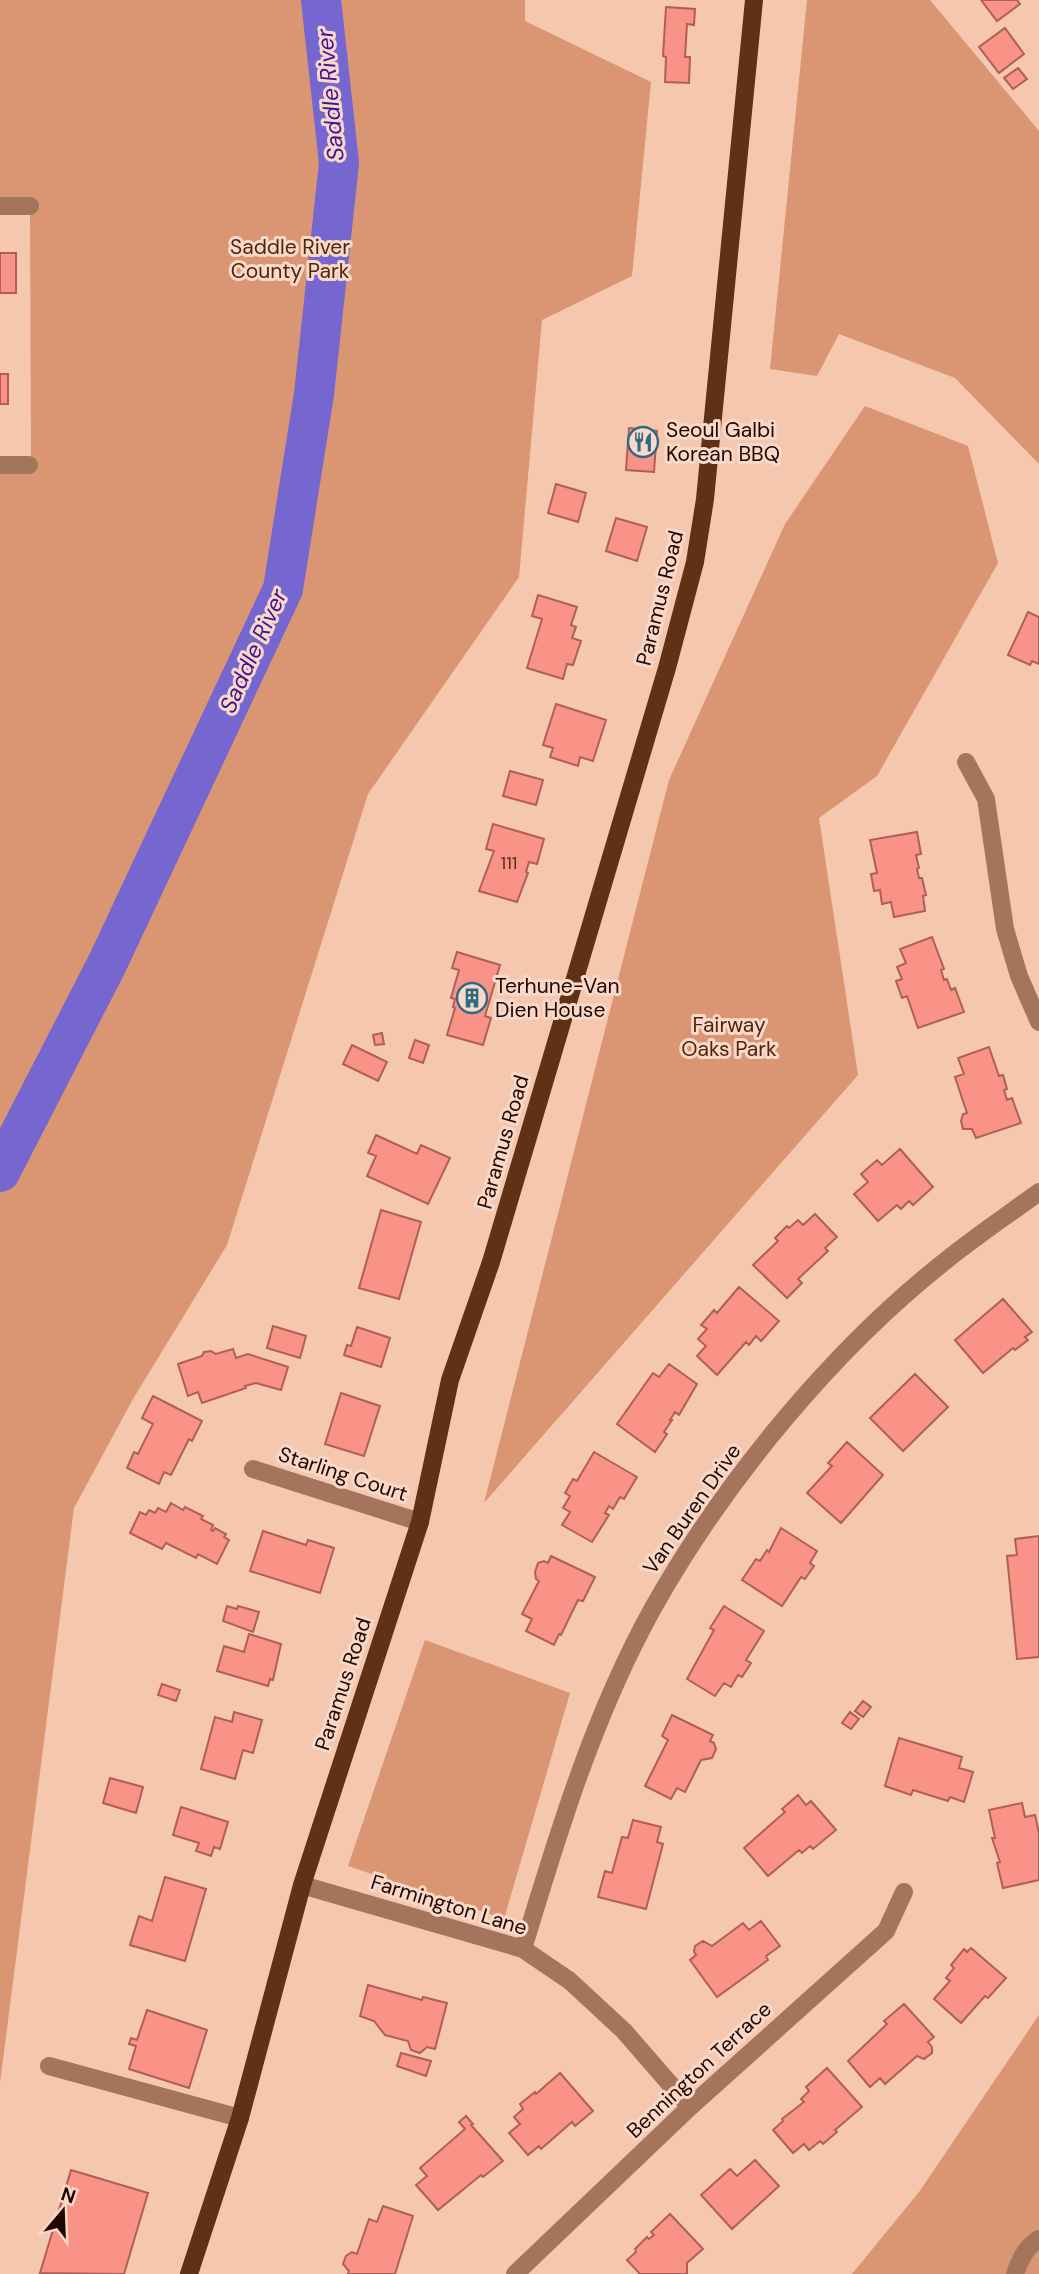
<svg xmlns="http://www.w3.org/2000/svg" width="1039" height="2274" viewBox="0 0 1039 2274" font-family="'DM Sans',sans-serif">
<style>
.green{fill:#da9572}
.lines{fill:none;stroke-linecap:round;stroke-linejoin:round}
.river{stroke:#7667d0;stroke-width:40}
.building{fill:#f99387;stroke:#af5f57;stroke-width:2}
.minor{stroke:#a4745c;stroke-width:18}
.major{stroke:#613116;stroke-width:18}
.labels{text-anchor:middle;stroke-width:6;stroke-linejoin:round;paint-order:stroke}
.number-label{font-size:18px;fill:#582a22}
.park-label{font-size:21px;fill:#50240b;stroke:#f8d8c8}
.poi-label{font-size:21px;fill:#220700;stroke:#f8d8c8;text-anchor:start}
.street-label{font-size:21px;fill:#220700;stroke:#f8d8c8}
.water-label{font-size:23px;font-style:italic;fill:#3f1496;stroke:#f8d8c8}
</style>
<rect width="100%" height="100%" fill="#f6c7af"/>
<path class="green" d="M0 0H525V21L651 82 632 276 542 320 519 577 368 794 227 1245 133 1399 74 1508 0 2083V463H31L30 207 0 206Z
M807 0H930L1039 131V464L955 378 839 334 817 376 770 369Z
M865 406 968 446 998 563 877 776 819 818 858 1075 484 1503 669 780 785 524Z
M425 1640 570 1693 504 1919 348 1866Z
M1039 2015V2274H852L919 2192Z"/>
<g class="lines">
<path class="river" d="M0 1172 107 964 283 589 314 394 339 163 321 0"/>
</g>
<path class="building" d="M981 0H1017L1020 4 997 21Z
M666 7 695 9 694 25 687 24 685 57H690L689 83 665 82 666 57 663 56Z
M1005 28 1024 54 999 73 979 47Z
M1018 68 1027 79 1013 89 1004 78Z
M0 253H16V293H0Z
M0 374H8V404H0Z
M629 428 657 431 654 472 626 470Z
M556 484 586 493 578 522 548 513Z
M616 518 647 527 637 561 606 551Z
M538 595 577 607 571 625 576 627 572 638 581 641 573 665 567 664 563 679 527 668 542 619 532 616Z
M1028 612 1039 617V664L1032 661 1030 665 1008 655Z
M556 704 606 720 593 761 580 757 578 766 550 757 553 748 543 745Z
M510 771 543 780 536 805 503 796Z
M493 824 544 839 537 864 529 862 526 872 528 873 517 902 479 891 494 851 486 849Z
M917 832 921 854 916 855 919 868 917 869 919 878H922L926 895 923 896 925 911 894 917 891 902 882 904 880 890 874 891 871 874 877 873 870 840Z
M932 937 944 969 941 970 944 980 947 979 951 990 955 988 964 1012 918 1028 907 996 902 998 896 981 902 979 897 967 906 963 900 949Z
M457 952 500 965 485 1016 491 1018 483 1045 447 1035 455 1008 453 1007 455 999 451 998 459 970 452 968Z
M382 1033 384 1044 375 1045 373 1035Z
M415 1040 429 1045 423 1063 409 1058Z
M352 1045 387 1062 378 1081 343 1064Z
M989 1047 999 1076 1003 1075 1007 1089 1004 1090 1007 1100 1012 1098 1021 1123 976 1138 972 1129H963L961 1121 963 1114 967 1113 955 1077 964 1074 958 1058Z
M376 1135 417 1154 421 1145 450 1158 428 1204 367 1176 376 1156 368 1153Z
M900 1149 933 1187 913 1205 909 1201 901 1209 897 1205 878 1221 854 1194 868 1182 861 1174 877 1160 882 1165Z
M381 1210 421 1222 399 1299 359 1288Z
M815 1214 837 1237 825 1248 828 1251 798 1279 802 1283 787 1298 753 1265 778 1241 775 1238 787 1226 789 1228 798 1220 803 1225Z
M739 1287 779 1321 761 1341 756 1336 749 1345 746 1342 717 1375 697 1356 706 1346 698 1339 707 1329 701 1325 714 1310 717 1313Z
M1003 1299 1032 1332 1025 1337 1028 1340 1015 1350 1013 1348 983 1373 955 1340Z
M273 1326 306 1336 300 1358 267 1348Z
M357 1327 390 1338 381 1367 344 1355 347 1345 351 1346Z
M233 1349 236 1358 248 1354 288 1367 281 1390 256 1383 245 1386 246 1388 202 1403 198 1392 188 1396 178 1364 202 1356 204 1352 211 1351 216 1354Z
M669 1364 697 1384 679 1415 675 1412 670 1420H672L664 1432 667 1434 655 1452 617 1424 653 1373 659 1377Z
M915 1374 948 1407 903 1451 870 1418Z
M341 1393 380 1406 364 1456 325 1444Z
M153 1396 202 1421 192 1441 189 1439 171 1475 164 1472 159 1484 127 1468 134 1452 138 1454 153 1424 142 1418Z
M847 1442 883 1475 841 1523 807 1493 832 1466 828 1463Z
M594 1452 637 1477 624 1499 620 1497 613 1509 609 1506 605 1513 609 1515 592 1542 562 1525 570 1512 563 1508 570 1496 565 1493 573 1479 577 1481Z
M171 1503 183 1510 185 1507 203 1516 201 1519 213 1525 211 1530 213 1531 215 1528 226 1534 224 1537 229 1540 217 1564 198 1554 196 1558 166 1543 162 1549 130 1533 140 1512 146 1515 149 1510 155 1513 158 1508 166 1512Z
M781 1528 817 1551 810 1563 814 1566 805 1579 801 1577 782 1606 742 1580 756 1559 760 1561 767 1550 769 1552Z
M263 1531 306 1545 308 1540 334 1548 320 1593 250 1571Z
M1039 1536V1657L1017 1659 1007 1556 1017 1555 1015 1539Z
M551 1556 595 1577 583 1601 578 1600 561 1635 559 1634 554 1645 526 1631 532 1619 522 1614 539 1581 536 1579 535 1572 538 1563 544 1561 548 1563Z
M227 1606 237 1609 238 1606 259 1612 253 1632 223 1621Z
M724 1606 764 1631 746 1660 751 1663 742 1677 738 1675 731 1687 724 1683 715 1696 687 1679 714 1630 710 1628Z
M249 1634 281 1644 273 1680 270 1679 268 1686 217 1671 224 1646 244 1652Z
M162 1684 180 1690 176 1701 158 1695Z
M863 1701 871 1707 863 1717 855 1711Z
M234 1712 262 1720 253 1753 243 1750 235 1779 201 1769 215 1717 232 1722Z
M850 1712 859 1719 851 1729 842 1723Z
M672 1715 713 1735 710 1741 714 1743 716 1749 712 1758 701 1760 685 1792 677 1788 671 1799 645 1786 668 1740 662 1736Z
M899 1738 962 1757 959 1768 973 1772 964 1802 950 1797 948 1801 913 1790 911 1795 885 1786Z
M110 1778 143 1787 136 1813 103 1803Z
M798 1795 806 1805 811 1801 836 1830 813 1849 810 1846 802 1853 799 1850 768 1876 744 1848 785 1812 782 1809Z
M1022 1803 1025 1817 1035 1815 1039 1833V1880L1003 1888 997 1863 1000 1862 992 1838H995L989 1810Z
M181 1807 228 1822 220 1849 214 1847 211 1856 196 1851 199 1843 173 1835Z
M633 1820 661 1827 657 1842 663 1844 646 1909 598 1897 605 1871 612 1873 622 1837 628 1838Z
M165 1877 206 1889 185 1961 130 1945 139 1916 152 1921Z
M761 1921 780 1946 766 1956 768 1960 717 1997 690 1960 696 1955 694 1952 695 1946 703 1941 712 1946 743 1923 749 1930Z
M971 1948 1006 1978 988 1998 985 1996 961 2023 934 1999 950 1981 946 1978 954 1968 951 1965 964 1949 967 1952Z
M368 1985 422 2000 423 1997 447 2003 435 2049 427 2047 420 2053 411 2050 408 2041 385 2035 374 2021 360 2016Z
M904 2004 934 2037 928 2042 932 2047V2053L924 2059 917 2056 885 2084 880 2078 870 2087 848 2061 887 2024 884 2021Z
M147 2010 207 2030 189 2088 129 2069 136 2046 129 2044 131 2038 137 2040Z
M401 2053 431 2061 426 2076 397 2066Z
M827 2068 862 2107 835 2130 837 2132 823 2144 820 2141 809 2150 804 2144 793 2153 773 2130 783 2121 782 2119 804 2102 801 2099 809 2091 806 2087Z
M560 2073 593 2111 575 2126 572 2122 541 2149 539 2146 528 2155 509 2133 520 2124 514 2117 523 2109 520 2104 535 2092 536 2094Z
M466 2116 473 2124 471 2125 503 2161 483 2177 481 2175 438 2210 416 2185 427 2176 420 2168 465 2129 459 2122Z
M755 2160 779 2186 732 2229 701 2195 730 2169 737 2176Z
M71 2170 148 2193 124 2274 40 2273Z
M383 2206 413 2216 395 2274H348L349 2271 343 2264 346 2256 352 2252 357 2254 369 2219 377 2222Z
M670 2214 703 2249 687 2263V2274H640L627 2260 636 2252 635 2249 647 2237 649 2239 654 2235 651 2232Z"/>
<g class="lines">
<path class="minor" d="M0 206H30
M0 465H29
M966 762 986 799 1005 929 1019 976 1039 1022
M253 1469 420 1522
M302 1885 523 1949 570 1981 624 2031 690 2107
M523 1949C558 1833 594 1714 653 1608 725 1480 834 1348 949 1258 978 1235 1009 1214 1039 1192
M49 2066 240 2118
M515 2274 690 2107 886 1931 904 1892
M1015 2274C1019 2262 1027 2245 1039 2239"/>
<path class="major" d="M189 2274 240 2118 302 1885 420 1522 450 1380 491 1262 667 668 695 562 705 499 754 0"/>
</g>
<defs>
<g id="restaurant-ring" transform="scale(1.575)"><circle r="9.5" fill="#f8d8c8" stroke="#2e6a81" stroke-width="1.5"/><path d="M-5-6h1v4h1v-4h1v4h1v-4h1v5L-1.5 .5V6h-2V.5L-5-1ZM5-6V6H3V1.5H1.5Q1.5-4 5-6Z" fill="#2e6a81"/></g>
<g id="building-ring" transform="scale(1.575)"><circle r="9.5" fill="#f8d8c8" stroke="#2e6a81" stroke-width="1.5"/><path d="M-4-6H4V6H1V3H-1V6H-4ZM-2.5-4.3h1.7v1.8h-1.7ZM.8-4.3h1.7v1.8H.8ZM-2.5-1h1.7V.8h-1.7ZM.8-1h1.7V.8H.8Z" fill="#2e6a81"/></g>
</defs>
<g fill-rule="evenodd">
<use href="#restaurant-ring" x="643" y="442"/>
<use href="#building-ring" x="472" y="998"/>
</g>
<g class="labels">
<g class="number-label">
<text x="509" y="869">111</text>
</g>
<g class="park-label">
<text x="290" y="254">Saddle River<tspan x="290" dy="24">County Park</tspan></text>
<text x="729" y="1032">Fairway<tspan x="729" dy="24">Oaks Park</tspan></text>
</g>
<g class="poi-label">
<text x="666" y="437">Seoul Galbi<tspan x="666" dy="24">Korean BBQ</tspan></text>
<text x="495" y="993">Terhune-Van<tspan x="495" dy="24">Dien House</tspan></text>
</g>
<g class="street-label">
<text transform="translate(660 598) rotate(-76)" y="7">Paramus Road</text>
<text transform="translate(503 1142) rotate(-74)" y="7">Paramus Road</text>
<text transform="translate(343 1474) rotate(18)" y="7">Starling Court</text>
<text transform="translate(692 1509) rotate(-55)" y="7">Van Buren Drive</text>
<text transform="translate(343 1684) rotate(-72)" y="7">Paramus Road</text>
<text transform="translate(449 1905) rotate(17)" y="7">Farmington Lane</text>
<text transform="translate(699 2070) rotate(-43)" y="7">Bennington Terrace</text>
</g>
<g class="water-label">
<text transform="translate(330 95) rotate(-95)" y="8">Saddle River</text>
<text transform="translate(253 651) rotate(-66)" y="8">Saddle River</text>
</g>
</g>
<g transform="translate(63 2211) rotate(19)" stroke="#f8d8c8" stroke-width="5" paint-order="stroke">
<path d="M0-5L12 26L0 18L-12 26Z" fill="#220700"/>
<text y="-10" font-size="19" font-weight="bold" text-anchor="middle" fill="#220700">N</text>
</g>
</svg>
